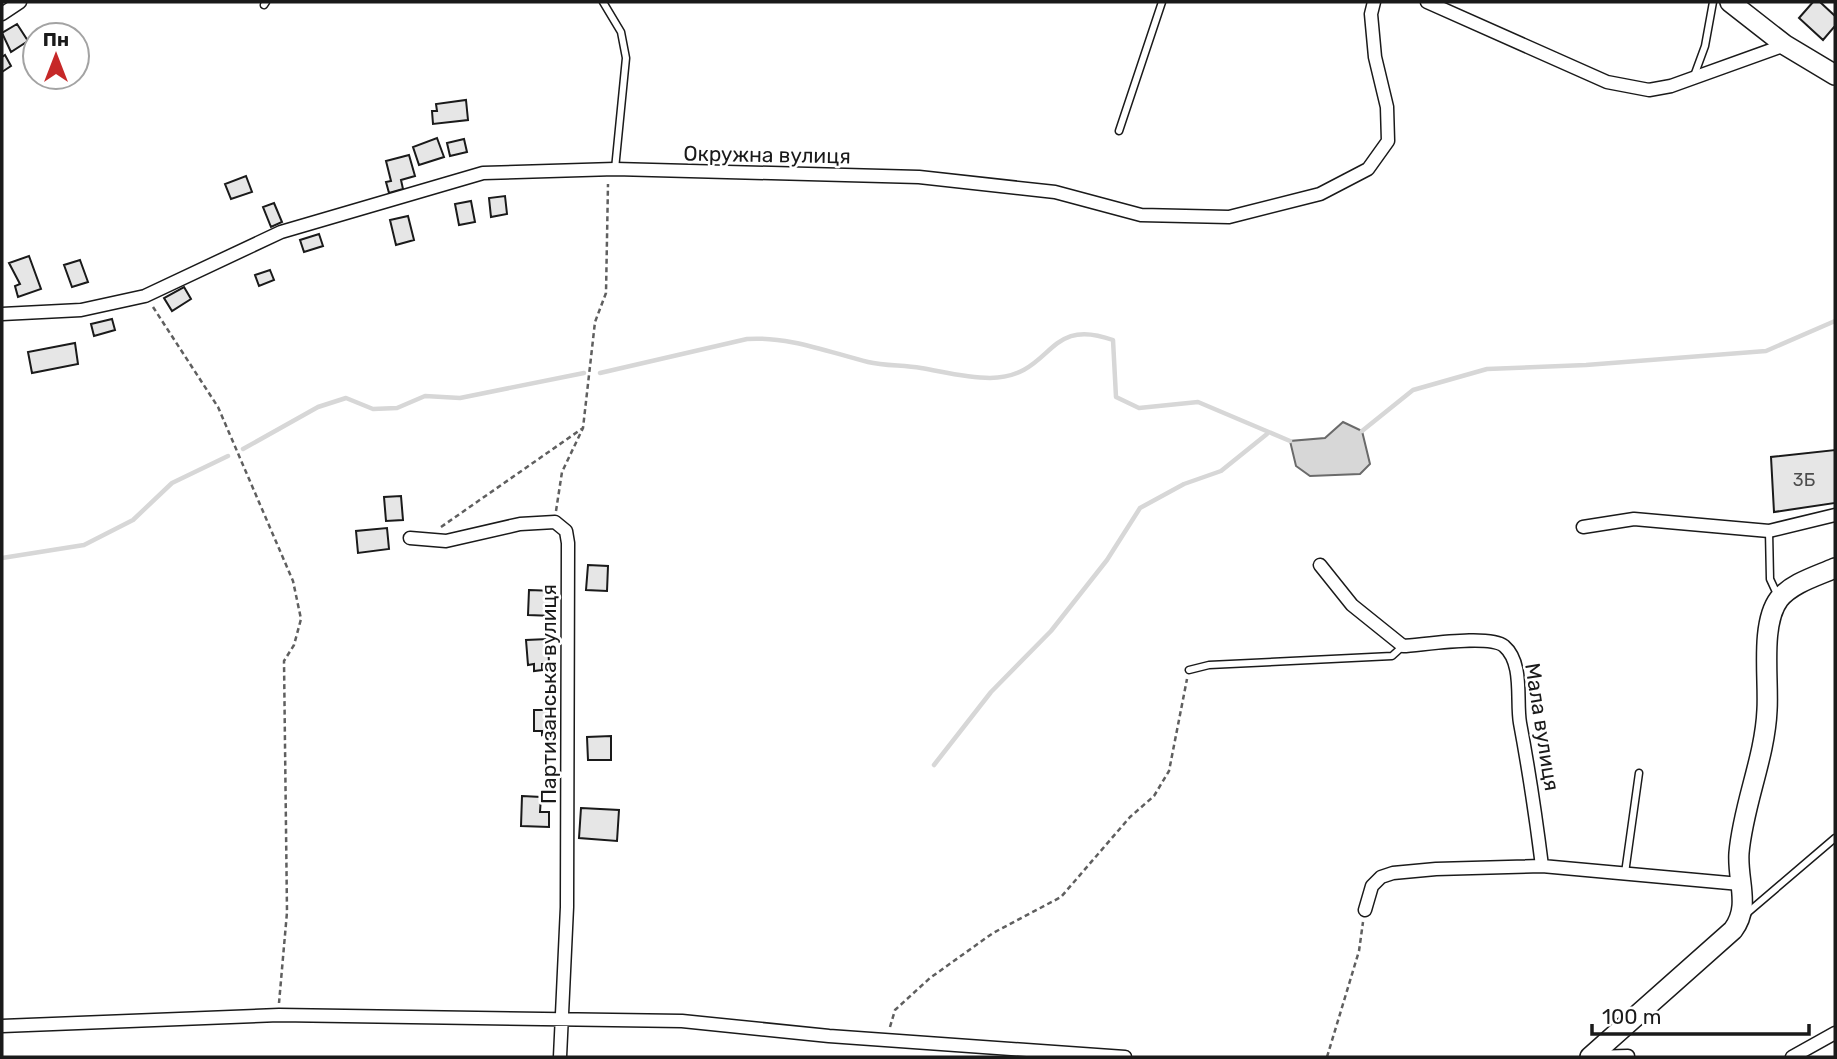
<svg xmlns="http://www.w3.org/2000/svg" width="1837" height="1059" viewBox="0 0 1837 1059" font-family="Rubik,sans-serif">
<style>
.water{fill:#d7d7d7;stroke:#6a6a6a;stroke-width:2}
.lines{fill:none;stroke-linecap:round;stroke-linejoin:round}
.stream{stroke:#d7d7d7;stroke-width:4.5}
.building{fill:#e6e6e6;stroke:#1a1a1a;stroke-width:2}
.lane-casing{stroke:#1a1a1a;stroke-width:9}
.street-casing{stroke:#1a1a1a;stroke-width:15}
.secondary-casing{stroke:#1a1a1a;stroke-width:22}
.path{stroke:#5f5f5f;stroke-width:2.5;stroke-dasharray:5 3.5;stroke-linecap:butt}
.lane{stroke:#fff;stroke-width:6}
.street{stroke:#fff;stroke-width:12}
.secondary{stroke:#fff;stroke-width:19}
.labels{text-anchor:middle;stroke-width:5;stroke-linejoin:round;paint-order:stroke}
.number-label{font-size:18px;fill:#4d4d4d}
.street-label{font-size:21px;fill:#1a1a1a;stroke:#fff}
</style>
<rect width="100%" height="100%" fill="#fff"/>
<path class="water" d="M1343 422 1362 431 1370 464 1360 474 1310 476 1296 466 1290 441 1325 438Z"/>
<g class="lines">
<path class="stream" d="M600 373 747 339C788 336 828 352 868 362 885 366 903 365 921 368 944 372 966 378 990 378 1055 377 1044 315 1113 340L1116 397 1139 408 1198 402 1290 441
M1362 431 1413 390 1487 369 1586 365 1766 351 1835 321
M243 449 318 407 346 398 373 409 397 408 425 396 460 398 584 373
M2 558 84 545 133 520 172 483 228 456
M934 765 991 692 1051 631 1107 560 1140 508 1184 484 1221 471 1267 434"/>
</g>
<path class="building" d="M1813 2H1820L1835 16V26L1823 40 1799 18Z
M17 24 28 41 11 52 2 33Z
M5 55 11 66 2 72V57Z
M466 100 468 120 433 124 432 111H437L436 104Z
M437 138 444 157 419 165 413 147Z
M464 139 467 152 450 156 447 143Z
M409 155 415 176 401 180 403 189 389 193 386 182 391 181 386 161Z
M246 176 252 192 231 199 225 184Z
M505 196 507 214 491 217 489 198Z
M471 201 475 222 459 225 455 204Z
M274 203 282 222 271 227 263 207Z
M408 216 414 240 396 245 390 220Z
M319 234 323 246 304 252 300 240Z
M29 256 41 289 18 297 15 286 20 284 9 263Z
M80 260 88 282 72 287 64 265Z
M270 270 274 280 259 286 255 275Z
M184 287 191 299 172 311 164 298Z
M112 319 115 330 94 336 91 324Z
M75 343 78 364 32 373 28 352Z
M1835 450V503L1774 512 1771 457Z
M401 496 403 520 386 521 384 497Z
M387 528 389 549 358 553 356 531Z
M588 565 608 566 607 591 586 590Z
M529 590 555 591 554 616 528 615Z
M548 639 549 664H542V670L534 671V664L528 665 526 640Z
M534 710H553V731L542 735V731H534Z
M611 736V760H588L587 737Z
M522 796 541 797 540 812H549V827L521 826Z
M581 808 619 810 617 841 579 838Z"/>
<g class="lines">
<g class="lane-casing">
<path id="lane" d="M603 2 621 32 626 58 615 169
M264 5 266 2
M1694 76 1705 46 1713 2
M1119 131 1162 2
M1769 531 1770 579 1777 594
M1189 670 1209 665 1392 656 1403 646
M1625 873 1639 773
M1746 914 1835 838"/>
</g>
<g class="street-casing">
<path id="street" d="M1427 2 1607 82 1649 90 1671 86 1785 45
M2 14 20 2
M2 314 81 310 145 296 281 232 483 173 615 169 919 177 1055 192 1141 215 1229 217 1320 194 1368 169 1388 141 1387 107 1375 57 1371 14 1374 2
M1583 527 1634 519 1769 531 1835 515
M410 538 446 541 520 524 555 522 566 531 568 543 567 907 560 1057
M1320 565 1352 605 1403 646C1423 645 1489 634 1504 646 1524 663 1516 701 1520 723 1529 771 1536 818 1542 866
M1365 910 1372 886 1381 877 1393 873 1436 869 1542 866 1740 884
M2 1026 279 1015 682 1021 829 1036 1125 1057
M1591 1057 1628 1056
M1792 1057 1835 1033"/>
</g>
<g class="secondary-casing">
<path id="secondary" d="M1730 2 1785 45 1835 75
M1590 1057 1733 930C1751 906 1737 881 1739 853 1743 805 1765 758 1767 710 1769 680 1760 624 1779 599 1792 583 1817 576 1835 568"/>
</g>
<path class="path" d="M153 307 218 407 293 581 301 619 294 645 284 661 287 912 279 1003
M556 511 562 472 583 428
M441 527 583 428 595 322 606 293 608 184
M890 1027 895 1010 930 978 993 933 1061 897 1130 817 1154 796 1169 771 1187 679
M1327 1057 1359 951 1363 922"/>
<use href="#lane" class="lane"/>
<use href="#street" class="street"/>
<use href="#secondary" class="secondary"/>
</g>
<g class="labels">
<g class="number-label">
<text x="1804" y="486">3Б</text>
</g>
<g class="street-label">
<text transform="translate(767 155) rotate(1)" y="7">Окружна вулиця</text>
<text transform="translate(549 694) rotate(-90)" y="7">Партизанська вулиця</text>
<text transform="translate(1542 727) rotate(81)" y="7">Мала вулиця</text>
</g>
</g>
<rect width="1837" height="1059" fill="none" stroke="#1a1a1a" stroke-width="7"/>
<g transform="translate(56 56)"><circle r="33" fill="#ffffff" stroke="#a3a3a3" stroke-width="2"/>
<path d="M0-5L12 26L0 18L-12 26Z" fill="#c62828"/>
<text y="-10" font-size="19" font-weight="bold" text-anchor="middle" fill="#1a1a1a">Пн</text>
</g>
<path d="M1592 1024v10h217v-10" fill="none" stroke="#1a1a1a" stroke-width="3.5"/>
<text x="1602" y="1024" font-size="21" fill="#1a1a1a" stroke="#ffffff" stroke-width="5" paint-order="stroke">100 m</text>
</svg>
